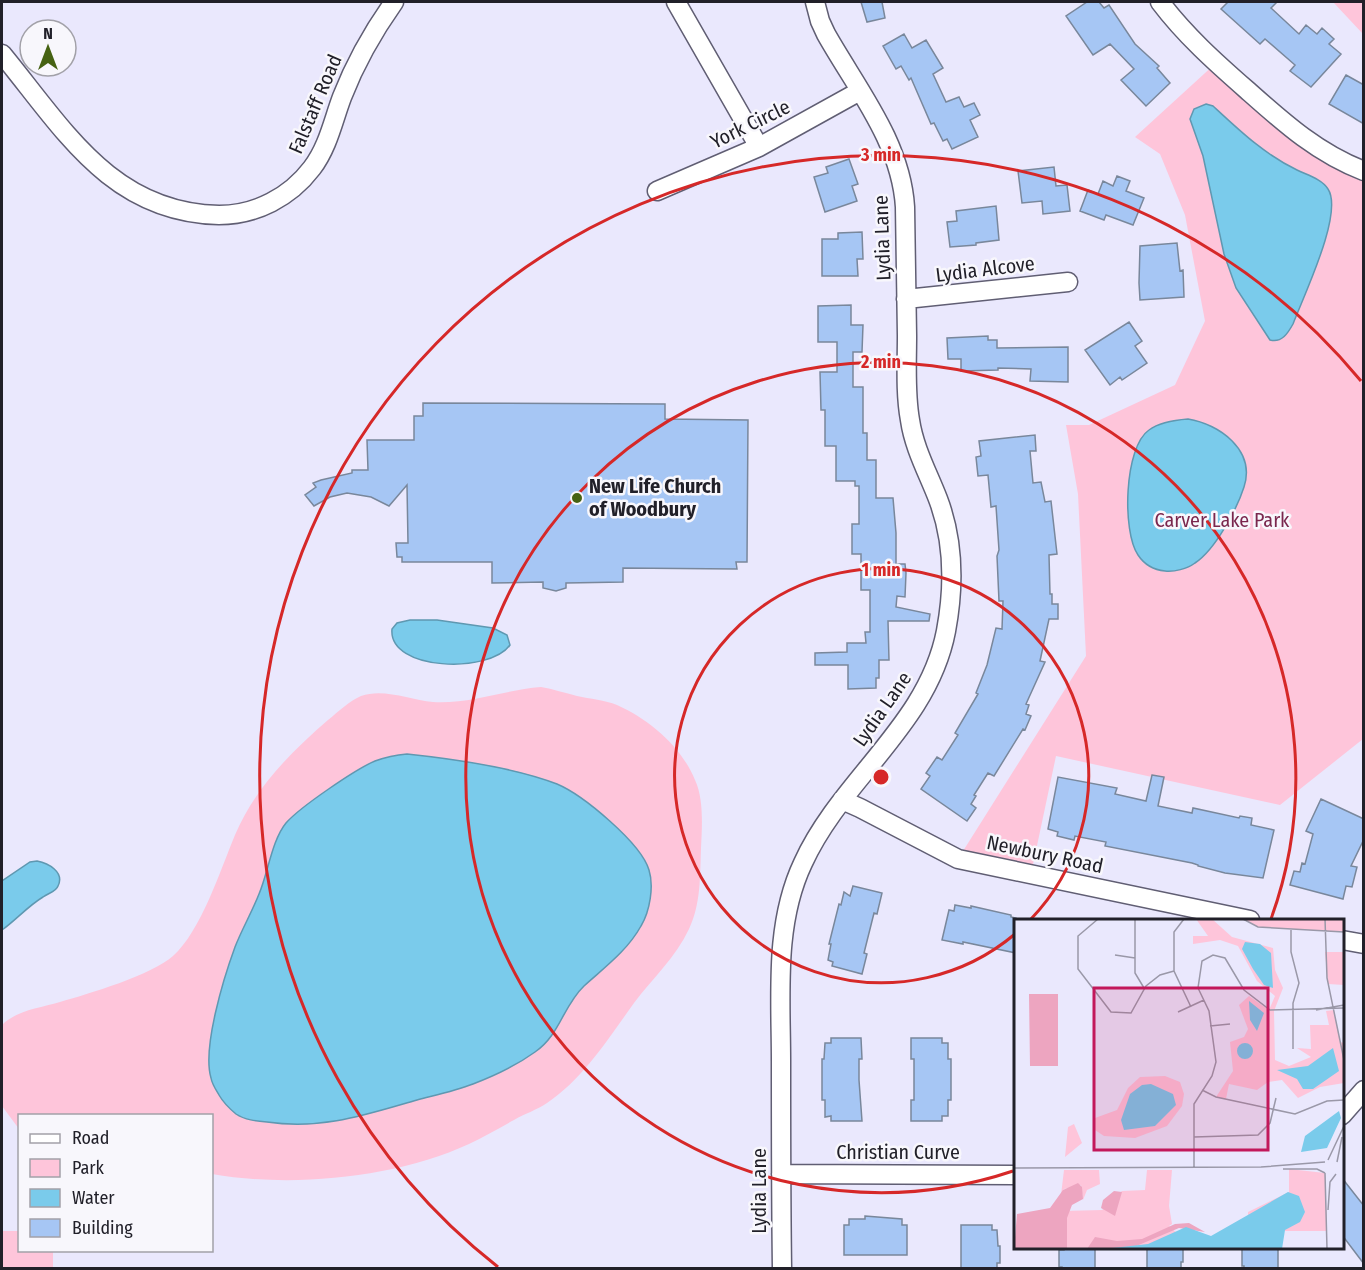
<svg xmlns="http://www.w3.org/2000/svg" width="1365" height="1270" viewBox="0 0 1365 1270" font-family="'Fira Sans Condensed',sans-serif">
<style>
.green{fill:#fec5da}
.water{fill:#7acbeb;stroke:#5f98b1;stroke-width:1.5}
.building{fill:#a6c6f4;stroke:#79879b;stroke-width:1.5}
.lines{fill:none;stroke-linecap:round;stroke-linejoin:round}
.street-casing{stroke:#605e73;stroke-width:21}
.street{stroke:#fff;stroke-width:18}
.ring{fill:none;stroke:#d62828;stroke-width:3}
.poi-dot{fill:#466213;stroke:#f8f7fc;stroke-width:2}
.labels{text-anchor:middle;stroke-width:5;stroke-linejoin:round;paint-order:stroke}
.street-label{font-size:20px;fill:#212029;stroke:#f8f7fc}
.poi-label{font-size:20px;font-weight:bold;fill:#212029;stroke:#f8f7fc;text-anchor:start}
.park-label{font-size:20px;fill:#7a274e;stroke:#f8f7fc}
.inset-road{fill:none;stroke:#9a98a8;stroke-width:1.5}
.view{fill:#c2185b;fill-opacity:0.15;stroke:#c2185b;stroke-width:3}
.inset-edge{fill:none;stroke:#212029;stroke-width:3}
.centre{fill:#d62828;stroke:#f8f7fc;stroke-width:3}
.ring-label{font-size:18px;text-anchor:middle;font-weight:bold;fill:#d62828;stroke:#f8f7fc;stroke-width:5;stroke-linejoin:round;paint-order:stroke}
</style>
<rect width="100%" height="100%" fill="#eae8fd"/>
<path class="green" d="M1333 2H1363V34Z
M1216 63 1363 171V739L1280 805 1056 756 1031 874 958 859 1086 656 1078 494 1066 425H1089L1175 385 1205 321 1185 215 1160 154 1135 137Z
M541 687C553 689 565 693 577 696 590 699 605 700 617 705 650 720 681 746 695 780 704 799 702 827 701 848 700 876 701 904 689 929 676 957 652 979 634 1003 608 1039 584 1078 547 1103 537 1110 524 1114 514 1120 499 1128 484 1137 469 1144 396 1178 291 1188 212 1174V1116H20L19 1129 2 1106V1025C17 1010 40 1008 60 1002 88 994 152 975 173 956 201 931 220 871 235 835 255 788 290 753 328 720 338 712 349 701 361 696 384 688 410 700 433 702 471 704 504 690 541 687Z
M2 1231H19L20 1250 53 1251V1268H2Z"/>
<path class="water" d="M1206 104 1213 106C1240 131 1264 154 1297 170 1307 175 1322 179 1328 189 1344 213 1303 297 1293 324 1288 333 1282 343 1270 340L1236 288 1224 254 1203 156 1190 119 1194 109Z
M1188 419C1219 424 1256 450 1244 487 1237 509 1215 550 1195 563 1187 569 1174 572 1165 571 1154 570 1144 564 1138 555 1122 532 1124 447 1149 430 1160 422 1175 420 1188 419Z
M437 620 493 628 507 635 510 645C490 674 388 671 392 629L397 623 410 620Z
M407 754C454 759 513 767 557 784 583 795 641 843 649 870 654 886 650 911 641 926 627 951 605 967 584 986 563 1006 560 1035 535 1052 517 1065 494 1076 473 1084 455 1091 436 1095 417 1100 365 1115 322 1130 267 1122 256 1121 245 1120 236 1114 230 1109 223 1102 219 1095 216 1090 212 1084 211 1078 202 1048 224 977 235 947 242 929 252 912 259 894 268 873 272 840 286 823 300 807 356 769 375 761 386 757 396 755 407 754Z
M37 861C48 863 65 872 58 886 56 892 48 893 43 897 28 906 16 920 2 930V881L30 862Z"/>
<path class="building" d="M861 2H882L885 18 867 22Z
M1087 2H1099L1104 8 1109 5 1135 44 1159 66 1157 68 1170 83 1146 106 1121 80 1134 69 1110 44 1093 55 1066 16Z
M1228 2H1277L1271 8 1299 34 1306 25 1317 34 1322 28 1334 39 1329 44 1341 54 1311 87 1290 71 1295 65 1265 39 1260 44 1221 9Z
M904 34 912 48 926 40 943 68 933 74 946 102 959 97 964 107 974 103 980 115 970 120 978 137 952 149 947 139 943 141 934 123 931 124 911 78 909 80 901 66 896 69 883 46Z
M1346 75 1364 85V124L1329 104Z
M849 159 858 184 852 186 857 201 825 212 814 177 828 173 826 167Z
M1054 167 1056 186 1067 185 1070 211 1043 214 1042 201 1022 203 1018 171Z
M1117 176 1130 181 1126 191 1144 198 1133 225 1106 215 1104 220 1080 211 1088 190 1098 194 1103 181 1113 186Z
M996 206 999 240 976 243V245L950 247 947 222 957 221 956 211Z
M862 232 863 259H857L858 276H822V239H838V233Z
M1177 243 1180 271 1183 270 1184 297 1140 300 1139 283 1140 246Z
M851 305V325H863L862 352H853V387H863V433H867V460H876V498H893L896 533V564H905L906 573 905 597 897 596 896 607 930 614 929 621H888L889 660H879V678H876V688L848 689V665H815V653L847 652V643H866L865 632H870V590H861V554H852V524H859V486H855V481H836V446H825V410H821L820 372H837V342H818V306Z
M1129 322 1142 341 1135 346 1147 363 1122 380 1120 377 1110 385 1085 350Z
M988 336V340H997V348L1068 347V382L1030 381 1031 369 998 368V370L961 371V359H948L947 338Z
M423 403 665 404V419L748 420 747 562H736L737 569 623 568V582L566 583V588L556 591 543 588V582L492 583V562H402V557H397L396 543H408L407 485 389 506 371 497 347 493 330 497 314 506 305 495 316 487 313 483 321 480 352 473V470H368L367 440H414V416H423Z
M1035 435 1036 451H1030L1033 483 1041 482 1045 502 1051 501 1057 554 1049 555 1050 594H1052V604H1058V619H1049L1040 661 1045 662 1026 704 1029 705 1026 714 1031 716 1025 730 1023 729 994 776 988 773 974 795 976 796 971 804 976 808 967 821 921 789 930 776 926 773 937 757 942 760 958 735 955 733 978 694 976 693 987 665 996 628 1002 629 1003 601H999L997 556 999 550 996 506 991 507 988 475 978 476 976 457 981 456 979 441Z
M1152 775 1164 777 1158 806 1192 813 1193 808 1239 818 1240 816 1252 818 1251 825 1274 830 1263 878 1225 873 1198 866V865L1192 863 1105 846 1106 842 1075 836 1074 840 1057 836 1058 832 1048 829 1058 777 1117 788 1115 794 1146 801Z
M1321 799 1364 819V839L1351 866 1357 867 1352 887 1346 886 1343 899 1290 885 1294 871 1300 872 1302 863 1305 864 1313 834 1306 831Z
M853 886 882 893 877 914 874 913 864 953 867 954 862 974 832 966 833 962 828 960 831 944H829L839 904 841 905 844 892 850 896Z
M955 905 971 908V906L1011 915V917L1016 918V953L963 942V944L942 940 949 910 954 911Z
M831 1038H861L862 1059H859V1080L862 1121H831V1116L825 1117V1100H822V1059H824L825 1043H831Z
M911 1038H942V1043H948V1059H951V1100H948V1116H942V1121H911V1100H914V1059H911Z
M1342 1178 1364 1206V1264L1342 1235Z
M865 1216 902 1219V1225H907V1255H844V1225H849V1219H865Z
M961 1225H992V1230H997L998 1246H1000V1263H997V1269H961Z
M1064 1248H1095V1269H1062V1267H1059V1250H1064Z
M1147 1248H1183V1262H1181V1269H1147Z
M1247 1248H1278V1269H1244V1266H1242V1249H1247Z"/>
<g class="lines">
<g class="street-casing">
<path id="street" d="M676 2 759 147
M1160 2C1185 35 1215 62 1247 90 1283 122 1317 153 1364 171
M2 54C63 128 111 213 219 215 256 215 290 197 312 168 328 147 333 121 342 97 356 61 372 33 394 2
M657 191 759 147 860 91
M906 299 1068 282
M842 800 860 808 958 859 1250 920
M1342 940 1364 944
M1342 1115 1364 1090
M781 1174 1016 1175
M782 1268C781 1199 781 1130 781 1061 781 995 774 924 803 863 841 779 928 725 946 631 954 588 954 541 938 499 928 473 914 448 910 420 905 392 907 364 907 336 906 293 906 250 905 207 901 142 857 89 826 34L820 21 815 2"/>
</g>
<use href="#street" class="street"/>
</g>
<g class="ring">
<path d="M1015 934A207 207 0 1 1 1031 919"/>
<path d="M1013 1171A415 415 0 1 1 1271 919"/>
<path d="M498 1267A622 622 0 1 1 1361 381"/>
</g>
<circle class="poi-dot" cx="577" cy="498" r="6"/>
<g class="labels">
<g class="street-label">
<text transform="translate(315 104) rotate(-67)" y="7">Falstaff Road</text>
<text transform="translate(750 124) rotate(-26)" y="7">York Circle</text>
<text transform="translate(882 238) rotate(-92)" y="7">Lydia Lane</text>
<text transform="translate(985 269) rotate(-7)" y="7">Lydia Alcove</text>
<text transform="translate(882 709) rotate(-55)" y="7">Lydia Lane</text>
<text transform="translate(1045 854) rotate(12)" y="7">Newbury Road</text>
<text x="898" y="1159">Christian Curve</text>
<text transform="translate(759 1191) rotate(-90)" y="7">Lydia Lane</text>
</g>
<g class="poi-label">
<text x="589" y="493">New Life Church<tspan x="589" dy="23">of Woodbury</tspan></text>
</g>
<g class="park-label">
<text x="1222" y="527">Carver Lake Park</text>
</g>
</g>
<g transform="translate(1014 919)">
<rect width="330" height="330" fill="#eae8fd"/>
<path d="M182 0H198L218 18 259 29 261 51 269 69 260 92 261 141 275 147 297 138 283 129 297 130 296 106H315L312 92 320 91 326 123 330 124V164L306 168 284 179 268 161 254 163 243 171 215 165 212 180 202 178 219 152 216 123 230 118 234 110 225 86 235 77 255 91 261 77 243 62 224 27 206 21 179 25V17H194ZM229 0H330V13L244 8ZM311 33H330V66L314 65ZM151 157 166 163 170 175 168 187 153 207 121 219 90 217 81 211V199L103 191 114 169 126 158ZM60 205 68 224 51 238 54 208ZM275 250 311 254 313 312H234V293L275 273ZM50 251H85L86 265 73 271 69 281 67 266 50 270 47 276ZM133 251H158L155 287 158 305 155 307 181 330H0L49 292 88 291 108 272 131 271Z" fill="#fec5da"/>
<path d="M15 75H44V147H16ZM64 264 68 268 69 280 58 286 53 299V330H0L3 295 36 289 49 271ZM100 272 108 273 101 297 87 289 89 281ZM175 304 191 313 165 309 120 328 73 330 81 318 103 322 128 320 161 305Z" fill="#eda5c0"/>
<path d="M231 23 246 25 257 34 259 69 250 66 239 50 228 30ZM235 82 250 94 243 112 236 101ZM223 132a8 8 0 1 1 16 0a8 8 0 1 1-16 0ZM319 129 325 152 299 170H289L283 160 263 151 294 147ZM137 165 159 175 162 186 141 207 110 211 107 201 116 175 128 166ZM325 192 327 199 313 229 287 233 291 217ZM274 273 285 277 291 293 286 303 271 311 268 330H90L134 325 172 308 197 317Z" fill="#7acbeb"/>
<path class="inset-road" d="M84 0 64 17V50L97 93 117 94 132 67 146 56 160 52M121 0V54L130 69M170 0 160 13V52L177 88M229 0 244 8 330 13M311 0 313 59 330 141M277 11V33L285 64 279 84V130M101 36 121 39M302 91 330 86M164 93 190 81M196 107 216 105M188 171 202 178 281 195 313 182 330 181M180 218 244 216 256 204 262 179M314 241 330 207M323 243 328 218M180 248V185L198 157 202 143 195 92 184 69 188 42 199 36 211 39 230 71 256 91 330 89M0 249 247 248 311 243M269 250H303L311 254M311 254 313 330M314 291 316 263 322 255"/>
<path class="view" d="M80 69H254V231H80Z"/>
<rect width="330" height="330" class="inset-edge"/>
</g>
<circle cx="881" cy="777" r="9" class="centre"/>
<g class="ring-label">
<text x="881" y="161">3 min</text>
<text x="881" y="368">2 min</text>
<text x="881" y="576">1 min</text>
</g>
<rect width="1365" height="1270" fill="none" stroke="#212029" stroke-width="6"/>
<rect x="18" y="1114" width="195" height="138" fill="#f8f7fc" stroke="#a2a1a8" stroke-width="1.5"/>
<rect x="30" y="1134" width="30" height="9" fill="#ffffff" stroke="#a2a1a8" stroke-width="1.5"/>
<text x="72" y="1144" font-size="18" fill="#212029">Road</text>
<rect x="30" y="1159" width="30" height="18" fill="#fec5da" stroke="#a2a1a8" stroke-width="1.5"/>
<text x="72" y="1174" font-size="18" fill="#212029">Park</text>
<rect x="30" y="1189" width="30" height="18" fill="#7acbeb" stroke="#a2a1a8" stroke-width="1.5"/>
<text x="72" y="1204" font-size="18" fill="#212029">Water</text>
<rect x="30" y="1219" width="30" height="18" fill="#a6c6f4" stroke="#a2a1a8" stroke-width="1.5"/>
<text x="72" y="1234" font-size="18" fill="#212029">Building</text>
<g transform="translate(48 48)"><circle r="28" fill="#f8f7fc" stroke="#a2a1a8" stroke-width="1.5"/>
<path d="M0-4.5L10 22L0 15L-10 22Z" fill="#466213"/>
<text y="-9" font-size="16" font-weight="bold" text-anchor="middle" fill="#212029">N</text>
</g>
</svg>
